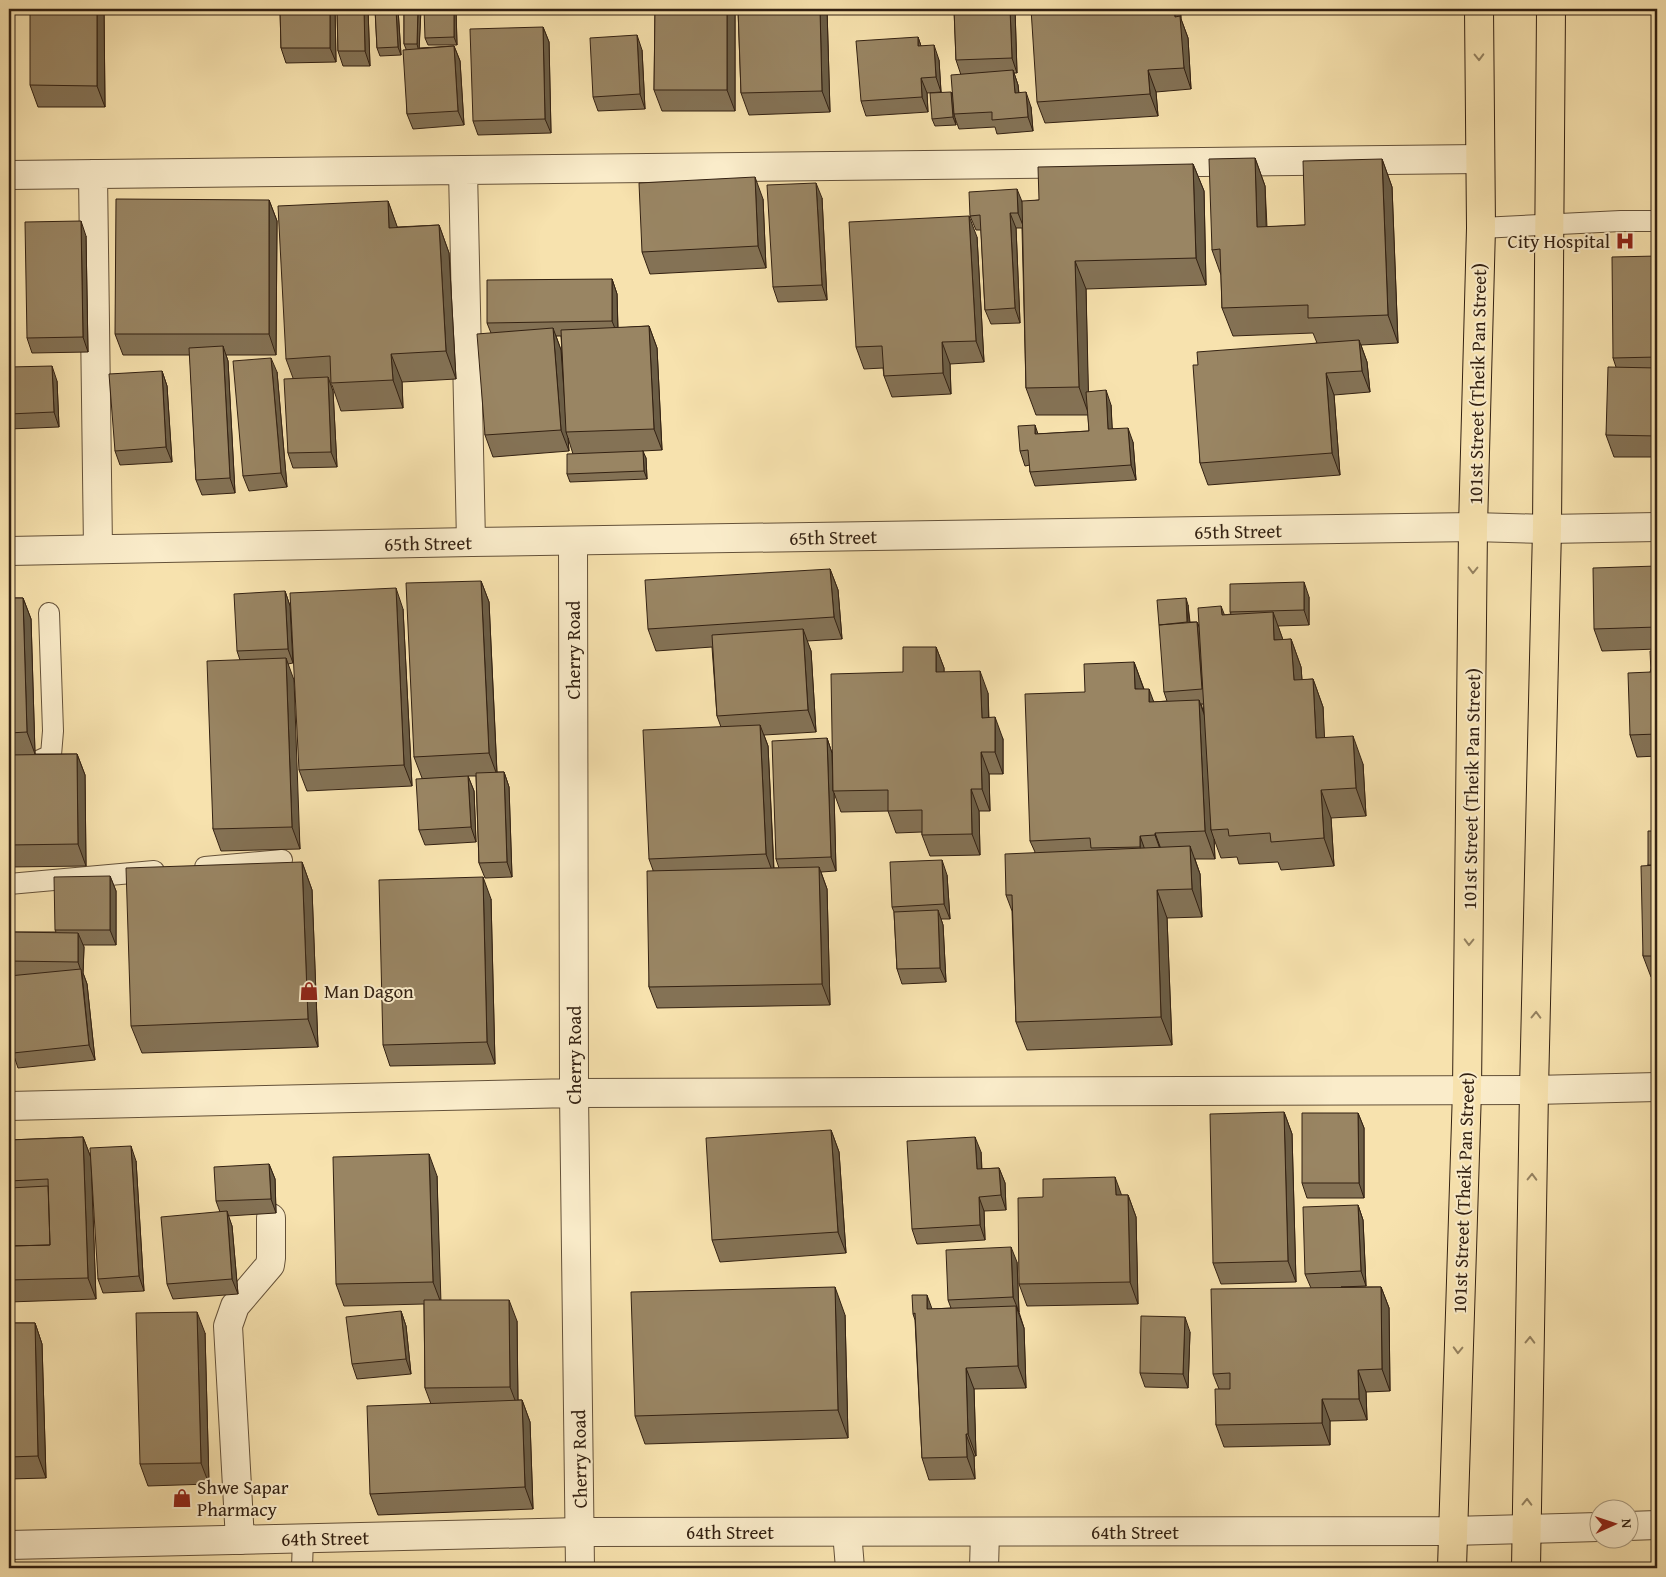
<svg xmlns="http://www.w3.org/2000/svg" width="1666" height="1577" viewBox="0 0 1666 1577" font-family="'Gentium Book Plus',serif">
<style>
.lines{fill:none;stroke-linecap:round;stroke-linejoin:round}
.service-casing{stroke:#645139;stroke-width:22}
.minor-casing{stroke:#645139;stroke-width:30}
.tertiary-casing{stroke:#645139;stroke-width:30}
.primary-casing{stroke:#332112;stroke-width:30}
.service{stroke:#faecca;stroke-width:20}
.minor{stroke:#faecca;stroke-width:28}
.tertiary{stroke:#faecca;stroke-width:28}
.primary{stroke:#f7e2ae;stroke-width:28}
.wall{fill:#847255;stroke:#332112;fill-rule:evenodd}
.shaded-wall{fill:#6b5d45;stroke:#332112}
.building{fill:#998563;stroke:#332112}
.oneway{stroke:#958260}
.labels{text-anchor:middle;stroke-width:4;stroke-linejoin:round;paint-order:stroke}
.poi-label{font-size:19px;fill:#332112;stroke:#faecca;text-anchor:start}
.street-label{font-size:19px;fill:#332112;stroke:#faecca}
</style>
<rect width="100%" height="100%" fill="#f7e2ae"/>
<filter id="stains"><feTurbulence type="fractalNoise" baseFrequency=".004" numOctaves="4"/><feColorMatrix values="0 0 0 0 .2 0 0 0 0 .09 0 0 0 0 .02 0 0 0 .5 -.17"/></filter>
<radialGradient id="worn" r=".72"><stop offset=".6" stop-color="#630" stop-opacity="0"/><stop offset="1" stop-color="#630" stop-opacity=".3"/></radialGradient>
<g class="lines">
<g class="service-casing">
<path id="service" d="M1481 228 1621 221H1657
M9 763 38 761 51 755 53 731 49 613
M205 867 282 860
M9 884 154 871
M302 1568 303 1538"/>
</g>
<g class="minor-casing">
<path id="minor" d="M463 170 471 542
M93 174 98 549
M9 175 1480 159
M1547 529 1657 527
M573 541 574 1093 580 1568
M9 1106 574 1093 1534 1090 1657 1087
M1628 1526 1657 1525
M1527 1529 1598 1527
M847 1532 850 1568
M240 1540 228 1326 235 1306 270 1265 271 1258V1218
M984 1568 985 1532"/>
</g>
<g class="tertiary-casing">
<path id="tertiary" d="M9 551 471 542 1473 527 1547 529
M9 1545 580 1532 1452 1531 1527 1529"/>
</g>
<g class="primary-casing">
<path id="primary" d="M1452 1568 1467 1090 1473 527 1481 228 1479 9
M1526 1568 1534 1090 1547 529 1551 9"/>
</g>
<use href="#service" class="service"/>
<use href="#minor" class="minor"/>
<use href="#tertiary" class="tertiary"/>
<use href="#primary" class="primary"/>
</g>
<path class="wall" d="M104 9 105 107H38L30 85Z
M280 9H335L336 62 286 63 281 48Z
M337 9H368L370 66H343L338 51Z
M375 9H398L401 55 380 56 377 48Z
M404 9H421L419 48 454 46 460 61 464 125 413 129 407 114 406 49 404 44Z
M456 9 457 45H428L425 38Z
M526 9H553L528 13Z
M655 9H735V111H662L654 90Z
M738 9H827L830 112 749 115 741 93Z
M954 9H1015L1017 73H1014L1018 85 1019 93 1031 107 1033 131 997 134 995 127 959 129 955 118 956 125 935 126 932 119 951 92 952 95 961 75 956 60Z
M1181 11V19L1188 38 1191 89 1156 92 1158 116 1045 123 1037 102Z
M543 27 549 42 551 133 478 135 473 121Z
M918 37 921 46 939 60 941 92 927 93 928 112 866 116 861 101Z
M642 50 645 109 598 111 593 97Z
M1255 158 1265 186 1267 227 1305 225 1382 159 1392 187 1398 343 1361 345 1367 362 1370 392 1334 395 1340 475 1208 485 1200 463 1198 365 1317 343 1313 333 1233 336 1222 308 1221 275 1212 250Z
M1193 164 1204 191 1206 285 1086 289 1088 392 1111 405 1112 428 1133 442 1136 480 1035 486 1030 472V465L1025 466 1020 451 1038 434 1089 431 1088 415H1036L1026 388 1022 228H1016L1020 323 991 324 985 310 981 230H976L970 216 1022 202 1039 200Z
M822 198 827 300 778 302 773 287Z
M763 199 766 268 650 274 642 252Z
M269 200 277 221 276 355H226L228 361 235 493 202 495 196 480 190 355H123L115 334Z
M388 201 397 227 439 225 449 253 456 379 402 382 403 408 341 411 332 385H330L333 391 337 467 293 468 288 453 293 378 286 359Z
M86 236 88 352 32 353 27 338Z
M977 237 984 362 950 364 951 394 892 397 884 376 883 368 864 369 856 347Z
M1657 256V457H1614L1606 435 1616 367 1613 358Z
M612 279 617 294 618 328 649 326 657 348 662 450 642 451 646 458 647 479 570 482 567 474 573 454 568 438 569 451 493 457 485 435 491 333 487 323ZM556 336H561L564 386 561 350Z
M9 367 57 381 59 427 9 429Z
M162 371 167 386 172 462 120 465 115 451Z
M277 372 287 487 249 491 243 476Z
M1657 566V649L1602 651 1594 629Z
M830 569 838 590 842 639 807 641 811 651 816 732 764 735 768 746 774 868H779L776 859 827 738 832 753 903 672 936 647 944 668V672L988 693 989 718 1003 739V774H989L990 811H979L980 855 930 856 922 835V832L896 833 888 811 841 812 834 793 836 871 821 872 827 889 830 1005 657 1008 649 987 653 870 649 859 721 727 717 716 712 647 656 651 648 629Z
M481 581 489 602 497 772H504L509 787 512 877 485 878 479 863 476 776H468L474 791 476 842 425 845 419 830 422 778 414 757Z
M285 591 290 606 293 663 288 664 300 849 221 851 213 829 240 660 237 651Z
M1309 597V625L1278 626 1283 640 1291 639 1301 667 1302 680 1313 679 1323 707 1324 738 1363 764 1366 816 1331 818 1334 866 1281 870 1278 862 1239 864 1237 857 1221 858 1214 839 1215 859H1195L1200 874 1202 917 1167 918 1172 1045 1027 1050 1016 1022 1012 911 1006 895 1035 852 1030 841 1085 692 1134 662 1144 689 1154 702 1167 701 1164 692 1188 605 1190 622H1197L1199 626 1224 615 1231 614 1230 612ZM1201 704H1203L1204 713Z
M9 598H23L31 619 35 754H77L85 775 86 866 9 867Z
M403 609 412 786 307 791 299 770Z
M1657 650V756L1637 757 1630 735Z
M1657 831V977H1651L1643 956 1648 865Z
M302 862 312 890 318 1047 142 1053 131 1026Z
M947 875 950 919H941L943 925 946 982 902 984 897 969 894 912 892 907Z
M110 876 116 891V945H83L84 947 83 973 87 984 95 1060 18 1068 13 1053 12 976 9 966V932H56L55 930Z
M491 899 495 1064 390 1066 383 1045Z
M1284 1112 1292 1134 1296 1282 1221 1284 1213 1263Z
M1358 1113 1364 1128V1198H1307L1302 1183Z
M831 1130 839 1152 846 1253 720 1262 712 1240Z
M83 1137 91 1158 96 1299 9 1302V1140Z
M981 1152 982 1169 999 1168 1005 1183 1006 1210 984 1211 985 1240 917 1244 912 1229Z
M136 1161 144 1291 103 1293 98 1279Z
M269 1164 275 1179 276 1213 228 1216 232 1226 238 1294 173 1299 167 1284 220 1212 216 1201Z
M437 1176 440 1300 517 1321 518 1400H522L530 1422 533 1509 378 1515 370 1494 431 1404 425 1388 424 1304 344 1306 336 1284Z
M1122 1195H1128L1136 1217 1138 1304 1027 1306 1019 1284Z
M1358 1205 1363 1220 1366 1286 1341 1287H1381L1389 1308 1390 1391 1366 1392 1367 1420 1330 1421V1445L1224 1447 1216 1425 1219 1389 1213 1374 1311 1288 1305 1274Z
M1017 1262 1019 1312 1024 1328 1026 1388 974 1389 976 1456H974L975 1479 929 1480 922 1458 915 1320 913 1314 932 1309 951 1308 948 1300Z
M401 1311 406 1326 411 1374 357 1379 352 1364Z
M845 1315 848 1438 645 1444 635 1416Z
M9 1323H35L42 1344 46 1478 9 1479Z
M1190 1332 1188 1388 1145 1387 1140 1373Z
M205 1333 209 1484 148 1486 140 1464Z"/>
<path class="shaded-wall" d="M97 9H104L105 107 97 86Z
M330 9H335L336 62 330 48Z
M364 9H368L370 66 365 51Z
M396 9H398L401 55 398 47Z
M418 9H421L419 52 417 44Z
M454 9H456L457 45 454 37Z
M727 9H735V111L727 90Z
M820 9H827L830 112 822 91Z
M1010 9H1015L1017 73 1012 58Z
M1174 9H1180L1181 19 1188 38 1191 89 1184 68 1175 17Z
M543 27 549 42 551 133 545 119Z
M637 35 642 50 645 109 640 94Z
M918 37 923 52 918 46Z
M934 45 939 60 941 92 936 77Z
M454 46 460 61 464 125 458 111Z
M1013 70 1018 85 1020 108 1015 93Z
M1148 70 1156 92 1158 116 1150 94Z
M921 78 927 93 928 112 922 97Z
M951 92 954 99V114L955 118 956 125 953 117Z
M1026 92 1031 107 1033 131 1028 117Z
M1255 158 1265 186 1267 255 1257 227Z
M1382 159 1392 187 1398 343 1388 315Z
M1193 164 1204 191 1206 285 1196 258Z
M755 177 763 199 766 268 758 246Z
M816 183 822 198 827 300 822 285Z
M1017 189 1023 204 1024 228 1018 213Z
M269 200 277 221 276 355 269 334Z
M388 201 398 229 389 228Z
M1010 213 1016 228 1020 323 1015 308Z
M969 216 977 237 984 362 976 341Z
M81 221 86 236 88 352 83 337Z
M439 225 449 253 456 379 446 351Z
M1075 261 1086 289 1089 415 1079 387Z
M612 279 617 294 618 336 612 321Z
M649 326 657 348 662 450 654 429Z
M553 328 561 350 567 432H566L568 438 569 451 561 430Z
M1359 340 1367 362 1370 392 1362 371Z
M942 342 950 364 951 394 943 373Z
M223 346 228 361 235 493 230 478Z
M391 354 402 382 403 408 393 380Z
M271 358 277 372 287 487 281 473Z
M52 366 57 381 59 427 54 412Z
M162 371 167 386 172 462 166 447Z
M1326 373 1334 395 1340 475 1332 453Z
M328 377 333 391 337 467 331 452Z
M1106 390 1111 405 1113 443 1108 429Z
M1035 425 1040 440 1035 434Z
M1128 428 1133 442 1136 480 1131 465Z
M643 451 646 458 647 479 644 471Z
M830 569 838 590 842 639 834 617Z
M481 581 489 602 497 775 489 753Z
M1304 582 1309 597V625L1304 610Z
M396 588 403 609 412 786 404 765Z
M285 591 290 606 293 663 288 649Z
M23 598 31 619 35 754 27 732Z
M1186 598 1188 605 1190 631 1188 624Z
M1221 606 1232 634 1222 615Z
M1273 612 1283 640H1274Z
M1197 622 1203 636 1202 689Z
M803 629 811 651 816 732 808 710Z
M1291 639 1301 667 1304 708 1294 680Z
M936 647 944 668V694L936 672Z
M286 658 294 680 300 849 292 827Z
M1134 662 1144 690 1135 689Z
M980 671 988 693 989 739 982 718Z
M1313 679 1323 707 1326 766 1316 738Z
M1149 689 1159 716 1149 702Z
M1199 700 1209 728 1211 830 1214 839 1215 859 1205 831Z
M995 717 1003 739V774L995 752Z
M760 725 768 746 774 876 766 854Z
M1353 736 1363 764 1366 816 1356 788Z
M827 738 832 753 833 791 834 793 836 871 831 857Z
M981 752 989 774 990 811 982 789Z
M77 754 85 775 86 866 78 844Z
M504 772 509 787 512 877 507 862Z
M468 776 474 791 476 842 471 827Z
M971 789 979 811 980 855 972 834Z
M1321 790 1331 818 1334 866 1324 838Z
M1155 833 1165 860V863L1155 835Z
M1140 836 1150 864 1151 874 1140 847Z
M1190 846 1200 874 1202 917 1192 889Z
M942 860 947 875 950 919 944 904Z
M302 862 312 890 318 1047 308 1019Z
M819 867 827 889 830 1005 822 984Z
M110 876 116 891V945L110 930Z
M483 877 491 899 495 1064 487 1042Z
M1157 890 1167 918 1172 1045 1161 1017Z
M938 910 943 925 946 982 940 968Z
M78 933 84 947 83 973 87 984 95 1060 89 1045 82 974 78 962Z
M1284 1112 1292 1134 1296 1282 1288 1261Z
M1358 1113 1364 1128V1198L1359 1183Z
M831 1130 839 1152 846 1253 838 1232Z
M83 1137 91 1158 96 1299 88 1278Z
M975 1137 981 1152 982 1184 977 1169Z
M131 1146 136 1161 144 1291 139 1276Z
M429 1154 437 1176 441 1303 433 1282Z
M269 1164 275 1179 276 1213 271 1199Z
M999 1168 1005 1183 1006 1210 1001 1195Z
M1115 1177 1123 1199 1116 1195Z
M1128 1195 1136 1217 1138 1304 1130 1282Z
M979 1197 984 1211 985 1240 980 1225Z
M1358 1205 1363 1220 1366 1286 1361 1271Z
M227 1211 232 1226 238 1294 232 1279Z
M1011 1247 1017 1262 1019 1312 1013 1297Z
M835 1287 845 1315 848 1438 838 1410Z
M1381 1287 1389 1308 1390 1391 1382 1369Z
M927 1295 935 1317 927 1309Z
M509 1300 517 1321 518 1408 510 1387Z
M1016 1306 1024 1328 1026 1388 1018 1366Z
M401 1311 406 1326 411 1374 406 1359Z
M197 1312 205 1333 209 1484 201 1463Z
M1185 1317 1190 1332 1188 1388 1183 1374Z
M35 1323 42 1344 46 1478 38 1456Z
M966 1368 974 1389 976 1456 968 1434Z
M1358 1370 1366 1392 1367 1420 1359 1399Z
M1322 1399 1330 1421V1445L1322 1423Z
M522 1400 530 1422 533 1509 525 1487Z
M966 1434 974 1456 975 1479 967 1457Z"/>
<path class="building" d="M30 9H97V86L30 85Z
M280 9H330V48H281Z
M337 9H364L365 51H338Z
M375 9H396L398 47 377 48Z
M404 9H418L417 44H404Z
M424 9H454V37L425 38Z
M655 9H727V90H654Z
M738 9H820L822 91 741 93Z
M954 9H1010L1012 58 956 60Z
M1031 9H1174L1175 17 1180 16 1184 68 1148 70 1150 94 1037 102Z
M543 27 545 119 473 121 470 29Z
M637 35 640 94 593 97 590 38Z
M918 37V46L934 45 936 77 921 78 922 97 861 101 856 41Z
M454 46 458 111 407 114 403 50Z
M1013 70 1015 93 1026 92 1028 117 992 120V112L954 114 951 75Z
M951 92 953 117 932 119 930 93Z
M1255 158 1257 227 1305 225 1303 161 1382 159 1388 315 1308 318V305L1222 308 1220 249 1212 250 1209 159Z
M1193 164 1196 258 1075 261 1079 387 1026 388 1022 201 1039 200 1038 167Z
M755 177 758 246 642 252 639 183Z
M816 183 822 285 773 287 767 185Z
M1017 189 1018 213H1010L1015 308 985 310 980 215 970 216 969 192Z
M116 199 269 200V334H115Z
M388 201 389 228 439 225 446 351 391 354 393 380 331 383 330 356 286 359 278 206Z
M969 216 976 341 942 342 943 373 884 376 882 346 856 347 849 222Z
M81 221 83 337 27 338 25 222Z
M1657 256V357L1613 358 1612 257Z
M612 279V321L487 323V280Z
M649 326 654 429 566 432 561 330Z
M553 328 561 430 485 435 477 334Z
M1359 340 1362 371 1326 373 1332 453 1200 463 1193 365H1198L1197 352Z
M223 346 230 478 196 480 189 348Z
M271 358 281 473 243 476 233 361Z
M52 366 54 412 9 414V367Z
M1608 367 1657 368V436L1606 435Z
M162 371 166 447 115 451 109 374Z
M328 377 331 452 288 453 284 379Z
M1106 390 1108 429 1128 428 1131 465 1030 472 1028 450 1020 451 1018 426 1035 425V434L1089 431 1086 392Z
M643 451 644 471 567 474V454Z
M1657 566V627L1594 629 1593 568Z
M830 569 834 617 648 629 645 580Z
M481 581 489 753 414 757 406 583Z
M1304 582V610L1230 612V584Z
M396 588 404 765 299 770 290 593Z
M285 591 288 649 237 651 234 594Z
M9 598H23L27 732 9 733Z
M1186 598 1187 622 1159 625 1157 600Z
M1221 606 1222 615 1273 612 1274 640 1291 639 1294 680 1313 679 1316 738 1353 736 1356 788 1321 790 1324 838 1271 842 1270 833 1229 836 1228 829 1211 830 1198 608Z
M1197 622 1202 689 1164 692 1159 625Z
M803 629 808 710 717 716 712 635Z
M903 647H936V672L980 671 982 718 995 717V752H981L982 789H971L972 834 922 835V810L888 811V790L833 791 831 674 903 672Z
M1657 650V734L1630 735 1628 673 1651 672 1650 651Z
M286 658 292 827 213 829 207 661Z
M1134 662 1135 689H1149V702L1199 700 1205 831 1155 833V835L1140 836V847L1091 848 1090 838 1030 841 1025 694 1085 692 1084 664Z
M760 725 766 854 649 859 643 730Z
M827 738 831 857 776 859 772 741Z
M77 754 78 844 9 845V755Z
M504 772 507 862 479 863 476 773Z
M468 776 471 827 419 830 416 779Z
M1648 831H1657V865H1648Z
M1190 846 1192 889 1157 890 1161 1017 1016 1022 1012 895H1006L1005 854Z
M942 860 944 904 892 907 890 862Z
M302 862 308 1019 131 1026 126 868Z
M1657 865V956H1643L1641 866Z
M819 867 822 984 649 987 647 871Z
M110 876V930H55L54 877Z
M483 877 487 1042 383 1045 379 880Z
M938 910 940 968 897 969 894 912Z
M9 932 78 933V962L9 961Z
M81 969 89 1045 13 1053 9 1018V976Z
M1284 1112 1288 1261 1213 1263 1210 1114Z
M1302 1113H1358L1359 1183H1302Z
M831 1130 838 1232 712 1240 706 1138Z
M83 1137 88 1278 9 1280V1246L50 1245 48 1179 9 1181V1140Z
M975 1137 977 1169 999 1168 1001 1195 979 1197 980 1225 912 1229 907 1141Z
M131 1146 139 1276 98 1279 90 1148Z
M429 1154 433 1282 336 1284 333 1157Z
M269 1164 271 1199 216 1201 214 1167Z
M1115 1177 1116 1195H1128L1130 1282 1019 1284 1018 1198 1043 1197V1179Z
M48 1186 50 1245 9 1246V1188Z
M1358 1205 1361 1271 1305 1274 1303 1207Z
M227 1211 232 1279 167 1284 161 1217Z
M1011 1247 1013 1297 948 1300 946 1250Z
M1655 1285H1657V1333Z
M835 1287 838 1410 635 1416 631 1292Z
M1381 1287 1382 1369 1358 1370 1359 1399H1322V1423L1216 1425 1215 1389H1230V1373L1213 1374 1211 1289Z
M912 1295H927V1309L1016 1306 1018 1366 966 1368 968 1434H966L967 1457 922 1458 915 1313 913 1314Z
M424 1300H509L510 1387 425 1388Z
M401 1311 406 1359 352 1364 346 1317Z
M197 1312 201 1463 140 1464 136 1313Z
M1141 1316 1185 1317 1183 1374 1140 1373Z
M9 1323H35L38 1456 9 1457Z
M522 1400 525 1487 370 1494 367 1406Z"/>
<defs><path id="oneway-chevron" d="M-2-3.5L2.5 0L-2 3.5" fill="none" stroke-width="1.6" stroke-linecap="round" stroke-linejoin="round" transform="scale(1.25)"/></defs>
<g class="oneway">
<use href="#oneway-chevron" transform="translate(1479 57) rotate(89)"/>
<use href="#oneway-chevron" transform="translate(1473 570) rotate(91)"/>
<use href="#oneway-chevron" transform="translate(1469 942) rotate(91)"/>
<use href="#oneway-chevron" transform="translate(1536 1015) rotate(-89)"/>
<use href="#oneway-chevron" transform="translate(1532 1177) rotate(-89)"/>
<use href="#oneway-chevron" transform="translate(1530 1340) rotate(-89)"/>
<use href="#oneway-chevron" transform="translate(1458 1350) rotate(92)"/>
<use href="#oneway-chevron" transform="translate(1527 1502) rotate(-89)"/>
</g>
<defs>
<g id="hospital-bare" transform="scale(1.5)"><path d="M-5-5h3v3.5h4V-5h3V5h-3V1.5h-4V5h-3Z" fill="#8f2418" stroke="#faecca" stroke-width="2.5" paint-order="stroke"/></g>
<g id="shop-bare" transform="scale(1.5)"><path d="M-5-2.5h2.3a2.7 3.5 0 0 1 5.4 0H5L5.5 6h-11ZM-1.5-2.5h3a1.5 2.3 0 0 0-3 0Z" fill="#8f2418" stroke="#faecca" stroke-width="2.5" paint-order="stroke"/></g>
</defs>
<g fill-rule="evenodd">
<use href="#hospital-bare" x="1625" y="241"/>
<use href="#shop-bare" x="309" y="991"/>
<use href="#shop-bare" x="182" y="1498"/>
</g>
<g class="labels">
<g class="poi-label">
<text x="1610" y="248" text-anchor="end">City Hospital</text>
<text x="324" y="998">Man Dagon</text>
<text x="197" y="1494">Shwe Sapar<tspan x="197" dy="22">Pharmacy</tspan></text>
</g>
<g class="street-label">
<text transform="translate(1477 384) rotate(-89)" y="7">101st Street (Theik Pan Street)</text>
<text transform="translate(1238 531) rotate(-1)" y="7">65th Street</text>
<text transform="translate(833 537) rotate(-1)" y="7">65th Street</text>
<text transform="translate(428 543) rotate(-1)" y="7">65th Street</text>
<text transform="translate(573 650) rotate(-90)" y="7">Cherry Road</text>
<text transform="translate(1471 789) rotate(-89)" y="7">101st Street (Theik Pan Street)</text>
<text transform="translate(574 1055) rotate(-90)" y="7">Cherry Road</text>
<text transform="translate(1463 1193) rotate(-88)" y="7">101st Street (Theik Pan Street)</text>
<text transform="translate(579 1459) rotate(-91)" y="7">Cherry Road</text>
<text x="730" y="1539">64th Street</text>
<text x="1135" y="1539">64th Street</text>
<text transform="translate(325 1538) rotate(-1)" y="7">64th Street</text>
</g>
</g>
<rect width="1666" height="1577" fill="none" stroke="#f7e2ae" stroke-width="30"/>
<rect x="10" y="10" width="1646" height="1557" fill="none" stroke="#332112" stroke-width="2.5"/>
<rect x="15" y="15" width="1636" height="1547" fill="none" stroke="#332112"/>
<g transform="translate(1614 1524) rotate(87)"><circle r="24" fill="#faecca" stroke="#aa9b80"/>
<path d="M0-4L9 19L0 12L-9 19Z" fill="#8f2418"/>
<text y="-8" font-size="14" font-weight="bold" text-anchor="middle" fill="#332112">N</text>
</g>
<rect width="100%" height="100%" filter="url(#stains)"/>
<rect width="100%" height="100%" fill="url(#worn)"/>
</svg>
